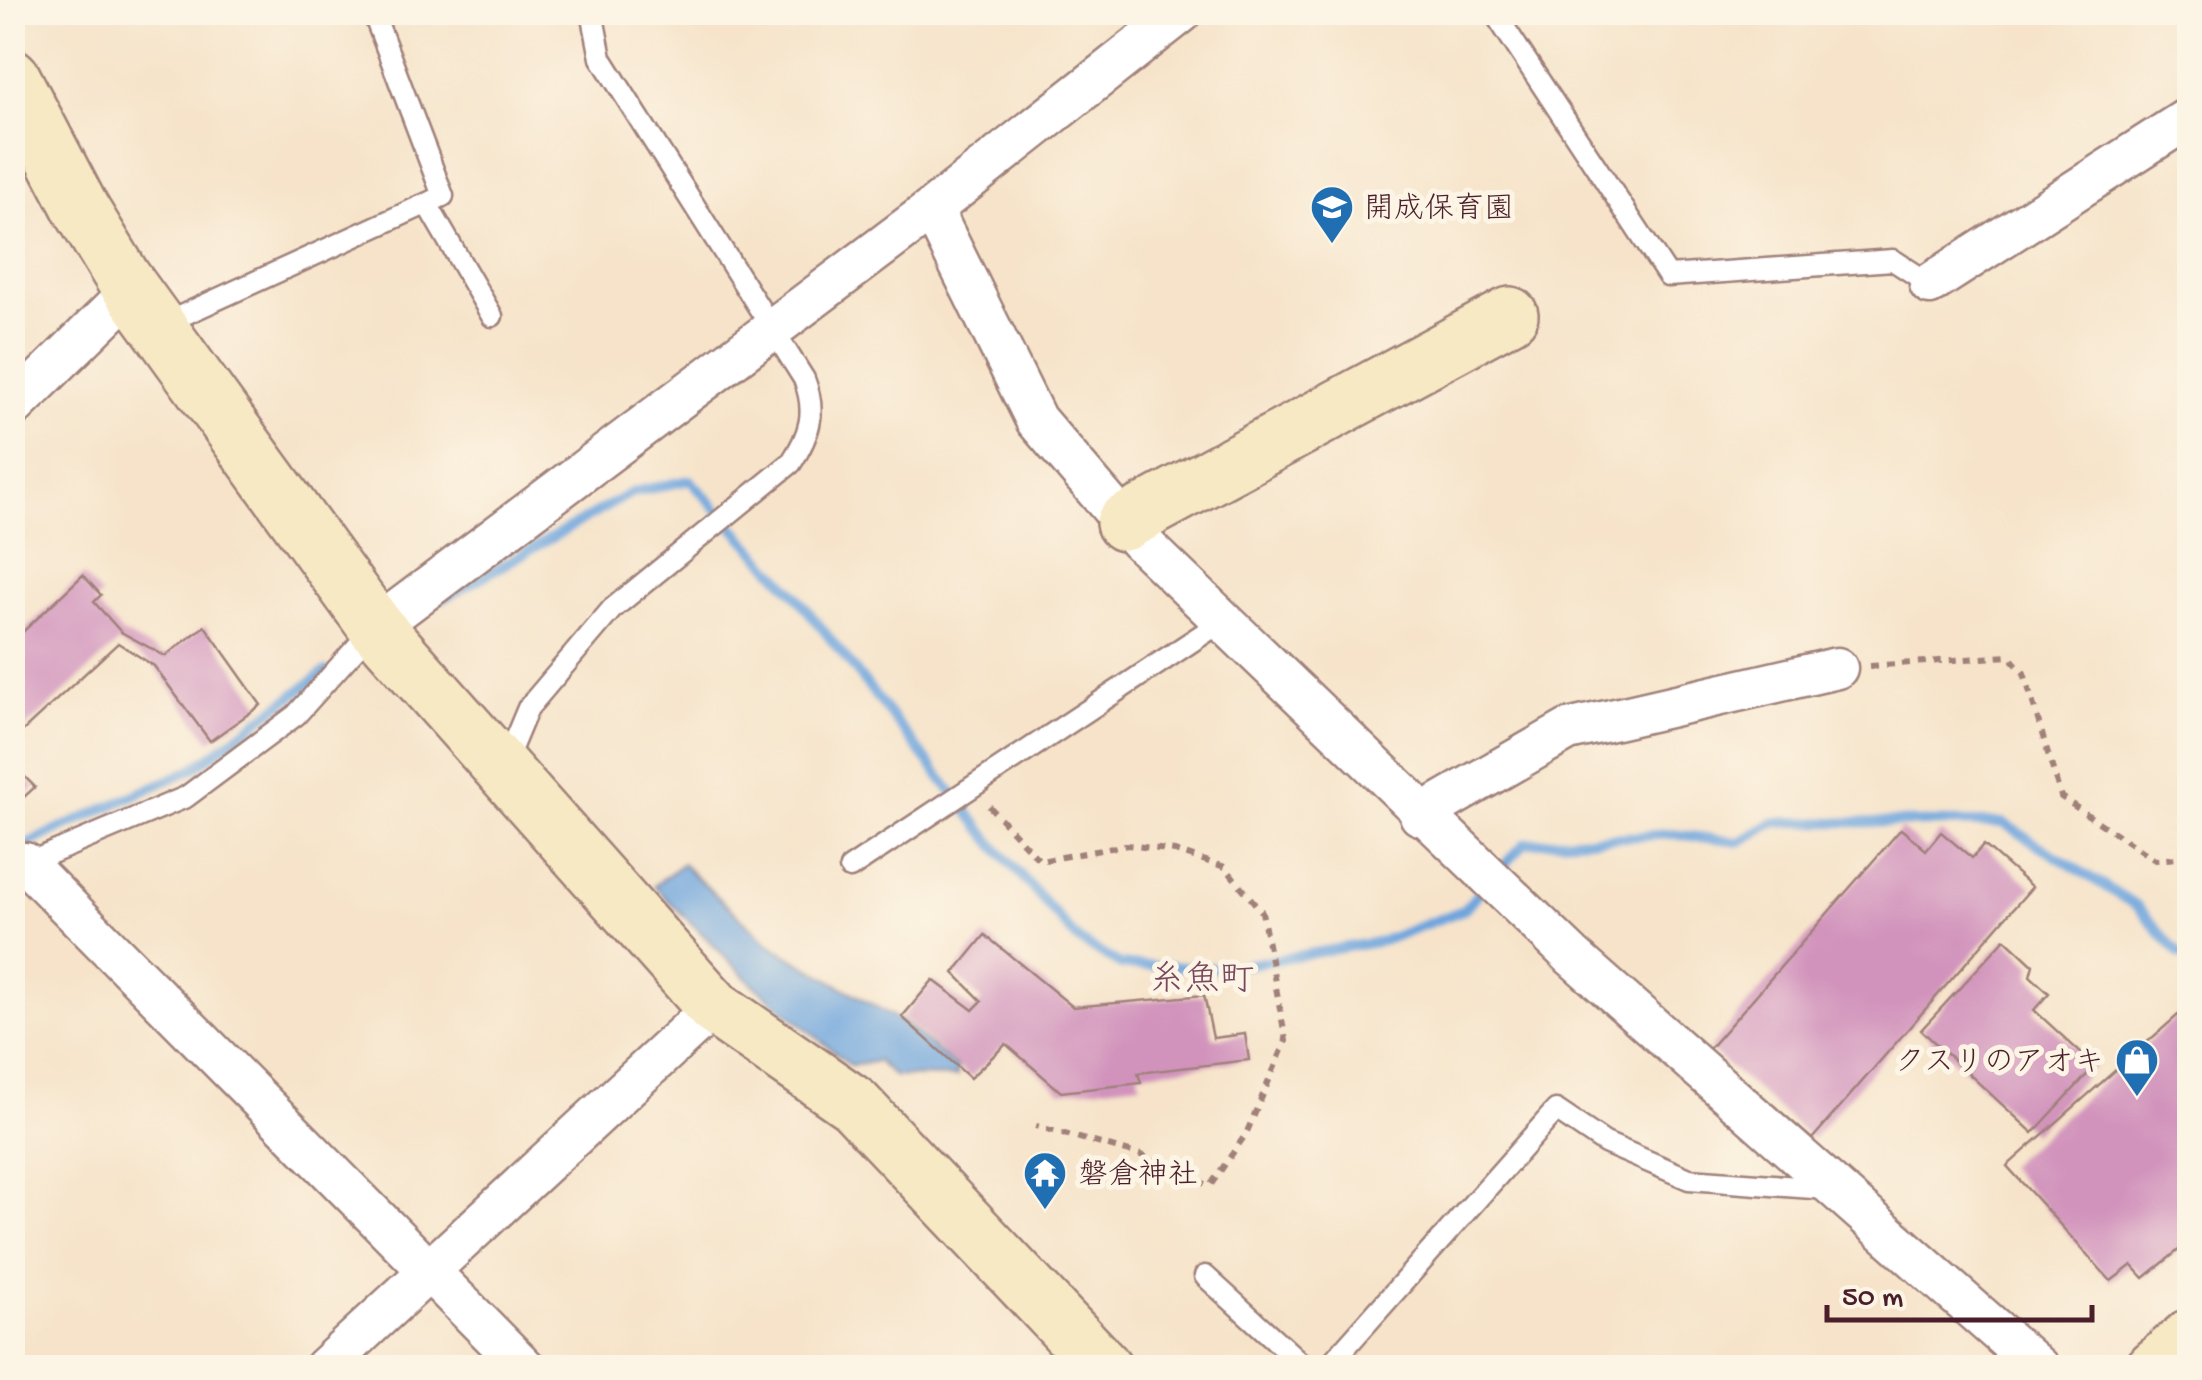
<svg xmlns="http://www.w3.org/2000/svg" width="2202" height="1380" viewBox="0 0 2202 1380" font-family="'Gochi Hand','Klee One',sans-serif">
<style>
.water{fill:#6fa6dd;stroke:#5c6284;stroke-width:2.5}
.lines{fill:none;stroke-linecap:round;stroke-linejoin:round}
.stream{stroke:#6fa6dd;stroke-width:10}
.building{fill:#d193bc}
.lane-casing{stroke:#a0817a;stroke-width:25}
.street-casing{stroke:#a0817a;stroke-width:45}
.secondary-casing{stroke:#a0817a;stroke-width:60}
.path{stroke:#a0817a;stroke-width:6;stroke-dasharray:8 8;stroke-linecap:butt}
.lane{stroke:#fff;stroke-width:20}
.street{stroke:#fff;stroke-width:40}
.secondary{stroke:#f7e9c3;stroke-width:55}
.labels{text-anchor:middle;stroke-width:10;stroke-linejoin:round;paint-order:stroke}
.poi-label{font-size:30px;fill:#4a1f2b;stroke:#fcf5e5;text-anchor:start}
.quarter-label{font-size:35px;fill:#79485e;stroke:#fcf5e5}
</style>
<rect width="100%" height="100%" fill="#fcf5e5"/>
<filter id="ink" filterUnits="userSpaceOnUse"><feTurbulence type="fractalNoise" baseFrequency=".01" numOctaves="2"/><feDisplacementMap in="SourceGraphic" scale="20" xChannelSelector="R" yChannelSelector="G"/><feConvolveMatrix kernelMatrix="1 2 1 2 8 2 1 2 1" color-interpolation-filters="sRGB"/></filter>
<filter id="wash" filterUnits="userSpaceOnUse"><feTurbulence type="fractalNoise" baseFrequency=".0048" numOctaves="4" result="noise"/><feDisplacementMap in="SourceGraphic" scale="40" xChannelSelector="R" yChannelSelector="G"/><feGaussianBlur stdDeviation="2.25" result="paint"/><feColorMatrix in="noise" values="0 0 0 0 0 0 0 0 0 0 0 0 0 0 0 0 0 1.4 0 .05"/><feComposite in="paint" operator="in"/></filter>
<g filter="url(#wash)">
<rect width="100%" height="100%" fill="#f6e3c9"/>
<path class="water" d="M682 864 769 944 902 1022 957 1068V1077L894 1076 877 1061 851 1066 752 983 654 886Z"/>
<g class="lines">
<path class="stream" d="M443 599 633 492 690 480 793 592 994 845 1078 940 1121 965 1227 968 1382 941 1463 910 1486 885
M18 848 194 768 326 671
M1498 872 1525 843 1673 834 1739 842 1775 822 2003 823 2138 907 2179 954 2190 959"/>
</g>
<g id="blocks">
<path class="building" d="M83 575 101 595 94 602 121 632 165 656 205 626 261 705 210 741 154 666 118 643 12 741V642Z
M12 764 35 787 12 808Z
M1901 829 1926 850 1941 832 1972 858 1984 845 2032 887 1812 1139 1709 1049Z
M985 935 1073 1007 1204 995 1213 1038 1245 1034 1249 1060 1138 1073 1141 1083 1061 1092 1006 1044 970 1078 902 1017 933 980 973 1010 982 1001 954 973Z
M2005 939 2033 965 2030 976 2049 993 2034 1010 2095 1066 2033 1133 1921 1030Z
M2178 1015 2190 1029V1241L2144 1278 2132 1265 2111 1281 2007 1166Z"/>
</g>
</g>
<g filter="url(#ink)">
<use href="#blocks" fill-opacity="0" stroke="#a0817a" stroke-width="2.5"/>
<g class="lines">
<g class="lane-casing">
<path id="lane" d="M1494 12 1668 276 1893 260 1930 284
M427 204 492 316
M159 326 443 196 373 12
M505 763 528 708 612 609 791 463C810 434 817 412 804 379L601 58 592 12
M23 865 186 797 296 715 374 628
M850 868 1221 622
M1205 1276 1306 1368
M1327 1368 1556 1110 1605 1143 1689 1179 1827 1189"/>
</g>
<g class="street-casing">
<path id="street" d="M932 209 1036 420 1139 540 1572 956 2039 1368
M1930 284 2190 117
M12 408 132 290
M376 627 932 209 1182 12
M1420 815 1568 730 1837 668
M25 863 525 1368
M324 1368 714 1007"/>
</g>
<g class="secondary-casing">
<path id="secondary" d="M12 77 81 209 123 278 376 627 714 1007 854 1104 1104 1368
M1124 523 1510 315
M2154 1368 2190 1337"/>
</g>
<path class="path" d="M1870 666 2009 656 2024 673 2061 797 2155 860 2190 857
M989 806 1040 861 1128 845 1175 851 1225 867 1262 912 1286 1041 1246 1134 1210 1186 1141 1155 1036 1126"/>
<use href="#lane" class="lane"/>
<use href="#street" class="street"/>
<use href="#secondary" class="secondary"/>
</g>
</g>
<defs>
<g id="school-pin" transform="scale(2.25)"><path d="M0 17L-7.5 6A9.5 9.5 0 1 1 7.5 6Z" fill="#1f6fb2" stroke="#fcf5e5"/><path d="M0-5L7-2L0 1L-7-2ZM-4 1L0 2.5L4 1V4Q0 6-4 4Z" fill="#fff"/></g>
<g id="shop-pin" transform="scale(2.25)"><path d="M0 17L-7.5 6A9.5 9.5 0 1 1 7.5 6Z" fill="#1f6fb2" stroke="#fcf5e5"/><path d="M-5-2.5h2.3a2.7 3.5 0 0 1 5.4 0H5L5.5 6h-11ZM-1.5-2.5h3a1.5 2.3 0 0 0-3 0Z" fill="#fff"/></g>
<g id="temple-pin" transform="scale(2.25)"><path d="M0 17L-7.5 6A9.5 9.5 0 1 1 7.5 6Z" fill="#1f6fb2" stroke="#fcf5e5"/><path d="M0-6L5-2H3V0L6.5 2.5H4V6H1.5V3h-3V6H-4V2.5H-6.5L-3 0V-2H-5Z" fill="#fff"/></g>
</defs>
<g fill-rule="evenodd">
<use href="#school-pin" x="1332" y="207"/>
<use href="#shop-pin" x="2137" y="1060"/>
<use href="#temple-pin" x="1045" y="1173"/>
</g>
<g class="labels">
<g class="poi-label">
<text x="1364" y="217">開成保育園</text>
<text x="2104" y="1070" text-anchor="end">クスリのアオキ</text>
<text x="1078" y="1183">磐倉神社</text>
</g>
<g class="quarter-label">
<text x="1202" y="989">糸魚町</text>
</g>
</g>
<rect width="2202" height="1380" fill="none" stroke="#fcf5e5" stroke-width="50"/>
<path d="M1827 1305v15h265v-15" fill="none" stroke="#4a1f2b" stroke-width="5"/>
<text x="1842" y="1305" font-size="30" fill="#4a1f2b" stroke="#fcf5e5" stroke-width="8" paint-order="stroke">50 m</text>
</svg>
